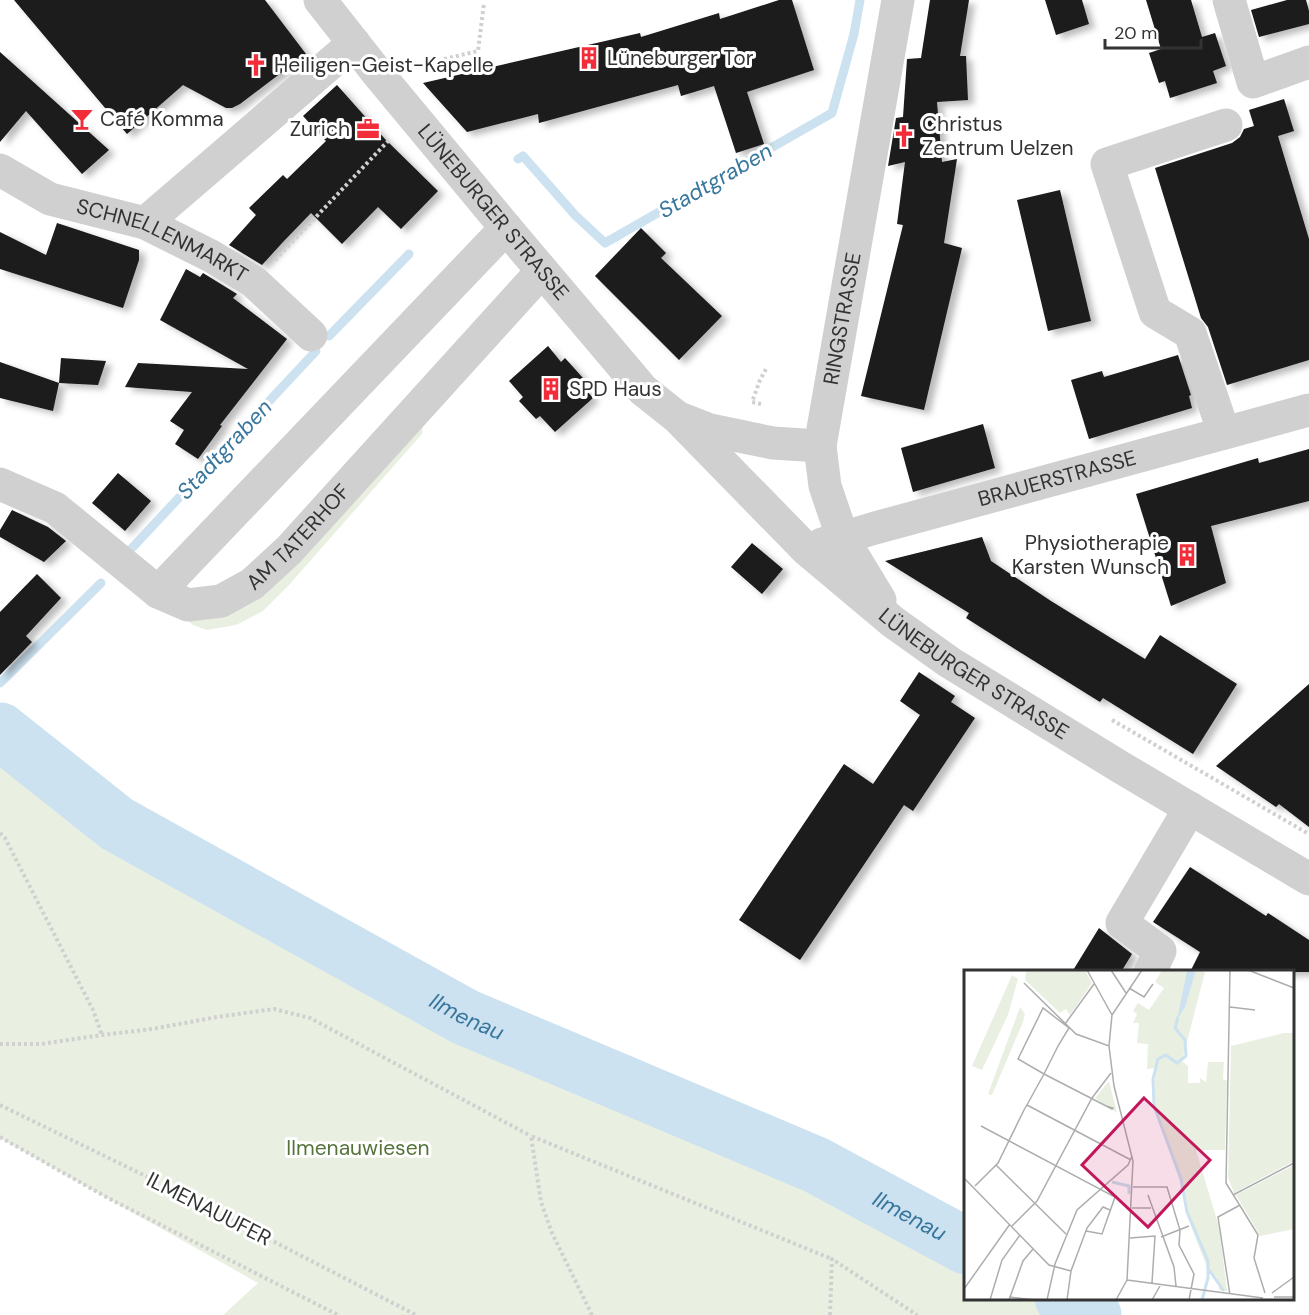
<svg xmlns="http://www.w3.org/2000/svg" width="1309" height="1315" viewBox="0 0 1309 1315" font-family="'DM Sans',sans-serif">
<style>
.green{fill:#e9f0e1}
.lines{fill:none;stroke-linecap:round;stroke-linejoin:round}
.stream{stroke:#cce2f0;stroke-width:9}
.river{stroke:#cce2f0;stroke-width:57}
.building{fill:#1a1a1a;filter:url(#shadow)}
.path{stroke:#d0d0d0;stroke-width:4;stroke-dasharray:3 3;stroke-linecap:butt}
.minor{stroke:#d0d0d0;stroke-width:33}
.labels{text-anchor:middle;stroke-width:6;stroke-linejoin:round;paint-order:stroke}
.poi-label{font-size:21px;fill:#333;stroke:#fff;text-anchor:start}
.street-label{font-size:21px;fill:#333;stroke:#fff}
.park-label{font-size:21px;fill:#55733b;stroke:#fff}
.water-label{font-size:22px;font-style:italic;fill:#38769d;stroke:#fff}
.inset-river{fill:none;stroke:#cce2f0;stroke-width:3}
.inset-road{fill:none;stroke:#adadad;stroke-width:1.5}
.view{fill:#c2185b;fill-opacity:0.15;stroke:#c2185b;stroke-width:3}
.inset-edge{fill:none;stroke:#333;stroke-width:3}
</style>
<defs>
<filter id="shadow"><feDropShadow dx="6" dy="4" stdDeviation="3" flood-color="#0004"/></filter>
</defs>
<rect width="100%" height="100%" fill="#fff"/>
<path class="green" d="M423 426 422 434 289 585 263 611 236 625 207 630 193 625 169 605 209 608Z
M0 730 122 827 465 1017 816 1165 965 1246 966 1298 1063 1299 1093 1315H223L258 1283 0 1138Z"/>
<g class="lines">
<path class="stream" d="M518 159 523 156 575 215 605 243 832 113 854 34 860 0
M329 336 409 254
M132 548 316 351
M0 683 101 583"/>
<g class="river">
<path id="s1" d="M0 731 117 824 465 1017 816 1165 966 1246"/>
<path d="M1063 1298 1093 1315"/>
</g>
</g>
<path class="building" d="M14 0H265L306 54 240 104 232 108H226L183 85 127 134Z
M779 0H792L814 70 747 92 764 144 736 153 714 86 681 96 678 85 539 123 538 114 467 132 423 83 640 33 641 37 719 13 720 19Z
M930 0H969L960 56H966L968 100 937 102 942 162 957 159 944 243 962 248 924 410 861 396 903 225 897 224 905 162 888 166 896 118 903 117 907 59 921 58Z
M1045 0H1082L1089 24 1056 35Z
M1146 0H1191L1202 37 1215 33 1226 66 1213 71 1217 83 1170 98 1165 81 1159 83 1149 53 1161 49Z
M1287 0H1306L1309 11V24L1259 37 1251 10Z
M0 52 109 150 82 174 26 111 0 142Z
M337 85 385 139 438 191 401 229 378 207 342 244 311 213 283 242 262 265 229 245 256 215 249 208 283 175 287 179 326 141 303 116Z
M1284 99 1294 131 1278 136 1309 239V360L1227 385 1208 327 1201 318 1155 168 1232 143 1240 137 1244 129 1254 126 1249 110Z
M1060 190 1091 321 1048 331 1017 200Z
M57 223 139 250V260L123 308 0 269V232L46 255Z
M641 228 666 253 661 258 722 316 679 360 595 276Z
M186 269 200 277 203 273 237 294 233 298 287 339 220 425 222 426 198 459 175 444 184 430 170 421 192 392 125 387 138 363 248 369 160 320Z
M548 346 561 362 565 358 583 378 578 381 593 398 555 432 540 416 536 419 519 401 523 397 509 381Z
M1178 355 1191 395 1189 396 1192 408 1089 439 1071 380 1102 371 1104 377Z
M61 358 106 361 98 385 59 383Z
M0 362 59 383 53 411 0 398Z
M983 424 995 468 913 492 901 448Z
M1309 449V501L1211 526 1226 583 1171 606 1136 494 1258 458 1259 463Z
M118 473 151 501 125 531 92 503Z
M12 510 48 527 66 541 44 562 0 537V530Z
M982 537 991 561 1051 601 1145 659 1160 635 1237 684 1193 754 1103 698 1100 702 1018 651 966 618 969 613 885 561Z
M752 543 783 569 762 594 731 567Z
M37 574 61 598 26 636 32 642 0 675V612Z
M919 672 955 696 951 702 975 718 913 811 904 805 800 960 739 920 844 764 873 784 920 715 900 701Z
M1309 684V827L1279 804 1276 807 1216 766Z
M1190 867 1266 916 1268 913 1309 940V972H1190L1200 952 1153 922Z
M1099 928 1132 954 1121 972H1072Z"/>
<g class="lines">
<path class="path" d="M415 66 478 51 484 3
M275 260 390 139
M761 404 752 402 760 380 766 369
M1112 720 1309 834
M0 833 5 838 93 1010 102 1035
M0 1044H41L102 1035 152 1029 217 1017 274 1009 310 1018 531 1136
M0 1105 168 1187 416 1315
M0 1137 108 1198 338 1315
M592 1315 552 1233 541 1202 531 1136 832 1259
M830 1315 832 1259 917 1315"/>
<g class="minor">
<path id="s2" d="M320 0 379 75 506 228 643 390 677 417 806 549 893 622 949 662 1122 768 1309 879"/>
<path d="M1229 0 1253 82 1309 62"/>
<path id="s3" d="M0 170 50 199 145 223 211 256 254 282 311 335"/>
<path d="M145 223 354 43"/>
<path d="M682 419 710 430 773 443 820 446"/>
<path d="M1224 433 1190 333 1155 312 1107 164 1226 125"/>
<path id="s4" d="M0 484 55 508 158 592 188 605 221 601 252 584 289 550 542 271"/>
<path id="s5" d="M822 544 875 528 1309 410"/>
<path d="M158 592 506 228"/>
<path id="s6" d="M880 600 843 539 825 486 820 446 898 0"/>
<path d="M1150 972 1160 951 1122 923 1190 808"/>
</g>
</g>
<defs>
<g id="building-bare" transform="scale(1.8)"><path d="M-4-6H4V6H1V3H-1V6H-4ZM-2.5-4.3h1.7v1.8h-1.7ZM.8-4.3h1.7v1.8H.8ZM-2.5-1h1.7V.8h-1.7ZM.8-1h1.7V.8H.8Z" fill="#f32c3a" stroke="#fff" stroke-width="2.5" paint-order="stroke"/></g>
<g id="church-bare" transform="scale(1.8)"><path d="M-1.2-6h2.4v3.5h3.3v2.4h-3.3V6h-2.4V-.1h-3.3v-2.4h3.3Z" fill="#f32c3a" stroke="#fff" stroke-width="2.5" paint-order="stroke"/></g>
<g id="bar-bare" transform="scale(1.8)"><path d="M-6-5H6L.8 .8V4.5H3.5V6h-7V4.5H-.8V.8Z" fill="#f32c3a" stroke="#fff" stroke-width="2.5" paint-order="stroke"/></g>
<g id="office-bare" transform="scale(1.8)"><path d="M-6-3h4V-5.5h4V-3h4V5H-6ZM-1-4.5V-3h2v-1.5ZM-6 0V1H6V0Z" fill="#f32c3a" stroke="#fff" stroke-width="2.5" paint-order="stroke"/></g>
</defs>
<g fill-rule="evenodd">
<use href="#building-bare" x="589" y="58"/>
<use href="#church-bare" x="256" y="65"/>
<use href="#bar-bare" x="82" y="119"/>
<use href="#office-bare" x="368" y="129"/>
<use href="#church-bare" x="904" y="136"/>
<use href="#building-bare" x="551" y="389"/>
<use href="#building-bare" x="1187" y="555"/>
</g>
<g class="labels">
<g class="poi-label">
<text x="607" y="65">Lüneburger Tor</text>
<text x="274" y="72">Heiligen-Geist-Kapelle</text>
<text x="100" y="126">Café Komma</text>
<text x="922" y="131">Christus<tspan x="922" dy="24">Zentrum Uelzen</tspan></text>
<text x="350" y="136" text-anchor="end">Zurich</text>
<text x="569" y="396">SPD Haus</text>
<text x="1169" y="550" text-anchor="end">Physiotherapie<tspan x="1169" dy="24">Karsten Wunsch</tspan></text>
</g>
<g class="street-label">
<text dy="7" stroke="none"><textPath href="#s2" startOffset="274">LÜNEBURGER STRASSE</textPath></text>
<text dy="7" stroke="none"><textPath href="#s3" startOffset="178">SCHNELLENMARKT</textPath></text>
<text dy="7" stroke="none"><textPath href="#s6" startOffset="297">RINGSTRASSE</textPath></text>
<text dy="7" stroke="none"><textPath href="#s5" startOffset="244">BRAUERSTRASSE</textPath></text>
<text dy="7" stroke="none"><textPath href="#s4" startOffset="360">AM TATERHOF</textPath></text>
<text dy="7" stroke="none"><textPath href="#s2" startOffset="944">LÜNEBURGER STRASSE</textPath></text>
<text transform="translate(209 1209) rotate(27)" y="7">ILMENAUUFER</text>
</g>
<g class="park-label">
<text x="358" y="1155">Ilmenauwiesen</text>
</g>
<g class="water-label">
<text transform="translate(715 180) rotate(-30)" y="8">Stadtgraben</text>
<text transform="translate(224 449) rotate(-47)" y="8">Stadtgraben</text>
<text dy="8" stroke="none"><textPath href="#s1" startOffset="549">Ilmenau</textPath></text>
<text dy="8" stroke="none"><textPath href="#s1" startOffset="1035">Ilmenau</textPath></text>
</g>
</g>
<g transform="translate(964 970)">
<rect width="330" height="330" fill="#fff"/>
<path d="M62 0H121L128 13 106 45 102 39 96 43 61 10ZM198 0H223L214 47 232 0 241 2 218 91 224 96V113H236V108L242 112 244 92H260L259 109 263 111 261 180H232L255 257 263 321 255 320 253 308 244 300 227 256 217 209 190 136 191 98 183 99 184 74 173 73 175 53H169L173 44 169 41 174 33 185 40 200 18 191 12ZM48 5 54 9 44 45 18 100 8 96ZM56 37 61 44 59 52 28 125 24 124ZM320 63H330V191L270 223 264 207 267 76ZM145 111 153 143 131 128ZM330 195V259L296 266 272 225Z" fill="#e9f0e1"/>
<path d="M223 0H232L221 37 213 50Z" fill="#cce2f0"/>
<path class="inset-river" d="M214 47 211 58 221 70 222 86 213 93 202 85 194 89 189 109 190 136 217 209 223 242 244 291V308L238 330M148 212 165 216V224M245 300 260 321"/>
<path class="inset-road" d="M123 0 148 45M147 0 162 23M266 0 262 213 294 265 290 288 301 323M284 0 330 18M60 13 112 64 145 76 148 45 178 0M165 18 180 27 189 14M266 37 291 40M101 54 130 14M145 76 150 116 169 191 163 310M63 135 167 190M17 156 151 227 138 264 122 261M32 195 102 264M0 208 85 295 107 301M11 216 34 193 60 140 64 133 80 104 94 76 105 58 79 38 54 89 80 104 148 139 149 138 142 136M169 217H203L216 260 215 275 230 304 225 330M184 225 210 297 212 316M269 225 330 193M168 238H187M48 256 73 231 128 128 147 103M197 267 225 256M166 268 191 266 188 313M163 310 299 328M0 319 46 254M308 323 330 307M266 325 254 247 276 235M45 327 70 330M310 327H330M26 330 38 290 56 265M45 330 59 291 69 279M83 330 91 294 113 240 164 195 168 186M103 330 107 301 123 258 139 237 146 240M152 330 163 310M188 330 197 314"/>
<path class="view" d="M180 128 246 190 184 257 118 195Z"/>
<rect width="330" height="330" class="inset-edge"/>
</g>
<path d="M1105 39v9h96v-9" fill="none" stroke="#333333" stroke-width="3"/>
<text x="1114" y="39" font-size="18" fill="#333333" stroke="#ffffff" stroke-width="4.5" paint-order="stroke">20 m</text>
</svg>
